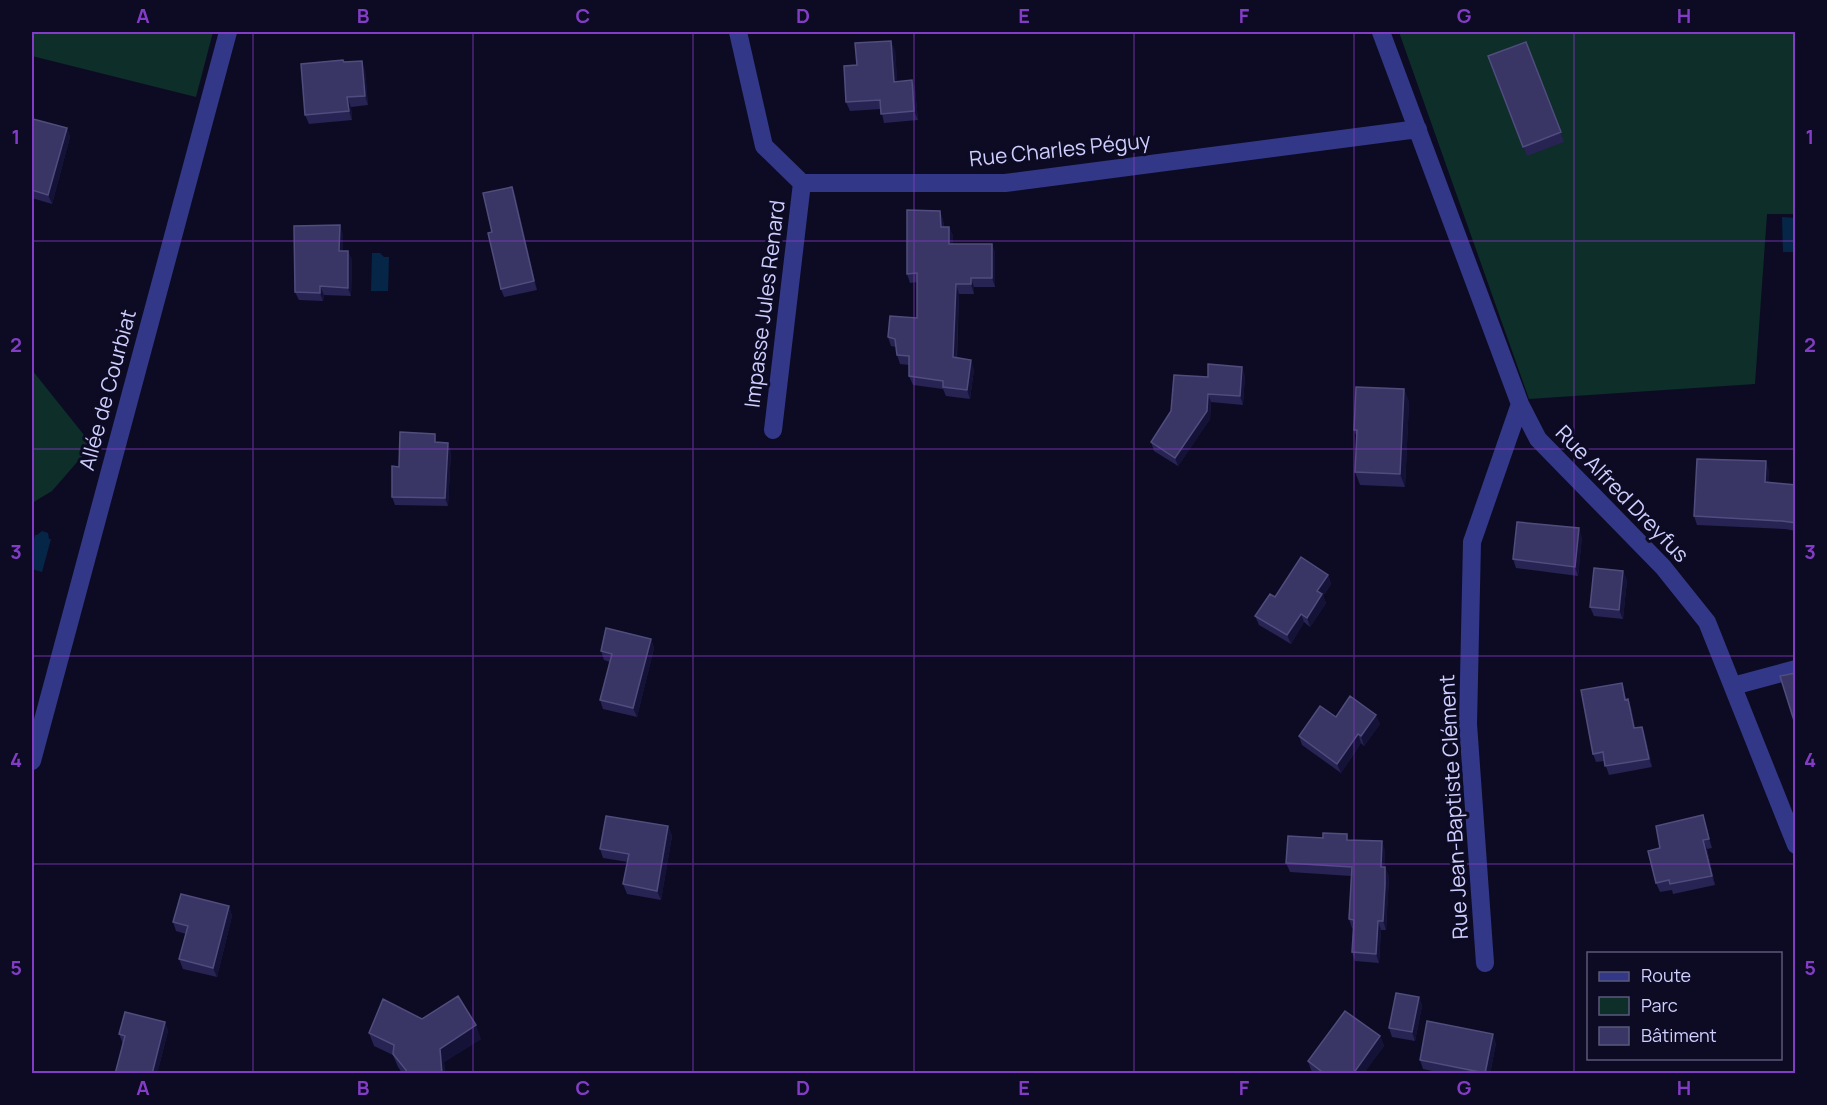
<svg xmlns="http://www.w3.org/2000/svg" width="1827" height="1105" viewBox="0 0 1827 1105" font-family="Manrope,sans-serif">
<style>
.green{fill:#0e2e29}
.water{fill:#062648}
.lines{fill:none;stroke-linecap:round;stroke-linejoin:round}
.minor{stroke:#323887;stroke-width:18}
.wall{fill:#272353}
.shaded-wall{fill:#151238}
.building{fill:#393565;stroke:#504d7e;stroke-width:1.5}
.grid{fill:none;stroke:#833cc5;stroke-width:1.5;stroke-opacity:0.55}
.labels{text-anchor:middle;stroke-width:6;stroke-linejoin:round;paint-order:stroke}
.street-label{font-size:21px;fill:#ceceff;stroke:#0d0b23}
.neatline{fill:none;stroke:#833cc5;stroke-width:2}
.grid-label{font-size:20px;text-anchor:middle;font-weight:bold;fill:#833cc5}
</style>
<rect width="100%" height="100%" fill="#0d0b23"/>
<path class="green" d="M32 32H213L196 97 32 56Z
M1399 32H1795V214H1767L1755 384 1529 399Z
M32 370 92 445 52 491 32 503Z"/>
<path class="water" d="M1782 217 1795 218V252H1783Z
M372 253H380L384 257H389L388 291H371Z
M42 531 48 533 49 539H51L42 572 32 569V547L35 535H37Z"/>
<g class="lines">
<path class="minor" d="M738 32 764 146 802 183H1005L1418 129
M1381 32 1520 404 1538 439 1663 567 1707 622 1796 845
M773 430 802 183
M1733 686 1796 669
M32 761 228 32
M1485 963 1468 724 1472 542 1520 404"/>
</g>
<path class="wall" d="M1526 42 1564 142 1527 156 1488 56Z
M895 50 897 82 912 80 915 89 918 120 884 123 881 109 850 111 846 102 857 65Z
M344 62 365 70 368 105 351 107 352 120 309 124 305 115Z
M32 126 67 128 70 137 52 204 32 198Z
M512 187 515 195 537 290 504 297 501 289 492 232Z
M940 211 943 220 944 227H949L953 236V244H992L995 253V287H974V294H959L957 358 974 369 970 399 946 396 943 389 913 385 909 376V365L900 364 897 355 896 347 891 346 888 337 917 318V282L910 283 907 274Z
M343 234V251H348L352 260 351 296 324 295 323 301 299 300 295 292Z
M1245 375 1243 405 1211 402 1210 419 1178 466 1154 451 1151 442 1208 377Z
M1404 389 1409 402 1405 487 1360 485 1355 472 1357 438 1354 430Z
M451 451 448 506 395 505 392 497 399 467Z
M1769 470 1768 482 1796 485V531L1785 529 1697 525 1694 516Z
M1582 537 1578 576 1516 568 1513 559Z
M1328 575 1331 584 1323 596 1326 603 1310 627 1304 622 1291 644 1259 625 1255 616 1275 597Z
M1627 580 1623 619 1594 616 1590 607Z
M651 639 654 648 637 717 603 709 600 700 610 662 604 660 601 651Z
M1622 683 1626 699 1631 707 1635 728 1642 727 1645 735 1652 767 1609 775 1604 761 1596 762 1593 754Z
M1336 717 1380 724 1364 746 1361 743 1341 773 1302 745 1299 736Z
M1706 825 1712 848 1707 849 1715 885 1673 894 1672 890 1660 892 1656 883 1660 848Z
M668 826 672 836 661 900 627 894 623 884 628 862 603 858 600 849Z
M1349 840 1385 850 1384 867H1385L1389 877 1386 930H1381L1379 963 1355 961 1352 952 1353 929 1352 928 1349 919 1351 876 1290 872 1286 863Z
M229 906 232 916 217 977 183 969 179 959 186 934 176 931 173 922Z
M1419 997 1422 1006 1415 1041 1392 1037 1389 1028Z
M422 1019 481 1039 444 1062 445 1074H403L398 1067 393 1055 374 1046 369 1033Z
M165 1022 168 1031 157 1074H115L123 1044 119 1034Z
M1380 1036 1384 1046 1363 1074H1315L1311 1070 1308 1061Z
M1496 1043 1490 1074H1447L1423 1069 1420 1060Z"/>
<path class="shaded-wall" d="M891 41 895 50 898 91 894 82Z
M362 61 365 70 368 105 365 96Z
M912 80 915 89 918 120 914 111Z
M347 97 351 107 352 120 349 111Z
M67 128 70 137 52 204 48 195Z
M512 187 515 195 537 290 534 281Z
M940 211 943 220 944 236 941 227Z
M340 225 343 234V260L339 251Z
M949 227 953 236V253L949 244Z
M992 244 995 253V287L992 278Z
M348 251 352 260 351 296 348 288Z
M971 278 974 287V294L971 284Z
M956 284 959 294 956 367 953 357Z
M320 286 324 295 323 301 320 293Z
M971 360 974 369 970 399 967 390Z
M1242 367 1245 375 1243 405 1240 396Z
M1404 389 1409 402 1405 487 1400 474Z
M1208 394 1211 402 1210 419 1178 466 1175 458Z
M448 443 451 451 448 506 445 498Z
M1766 461 1769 470 1768 490 1765 482Z
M1579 528 1582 537 1578 576 1575 567Z
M1623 571 1627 580 1623 619 1619 610Z
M1328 575 1331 584 1323 596 1326 603 1310 627 1307 618 1317 591Z
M1301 614 1304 622 1291 644 1287 635Z
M651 639 654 648 637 717 633 708Z
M1628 699 1631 707 1637 737 1634 728Z
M1376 715 1380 724 1364 746 1361 736Z
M1642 727 1645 735 1652 767 1649 759Z
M1358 734 1361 743 1341 773 1337 764Z
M1703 815 1706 825 1712 848 1709 839Z
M668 826 672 836 661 900 657 891Z
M1703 840 1707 849 1715 885 1712 876Z
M1382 841 1385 850 1384 876 1381 867Z
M1385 867 1389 877 1386 930 1383 921Z
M229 906 232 916 217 977 213 968Z
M1378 921 1381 930 1379 963 1376 954Z
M1419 997 1422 1006 1415 1041 1412 1032Z
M165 1022 168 1031 157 1074H152Z
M476 1025 481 1039 444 1062 445 1074H442L440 1049Z
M1493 1034 1496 1043 1490 1074H1486Z
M1380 1036 1384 1046 1363 1074H1353Z"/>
<path class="building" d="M891 41 894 82 912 80 914 111 881 114 880 100 846 102 844 66 857 65 855 43Z
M1526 42 1561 132 1523 147 1488 56Z
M343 60 344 62 362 61 365 96 347 97 349 111 305 115 301 64Z
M33 119 67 128 48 195 32 190V126Z
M512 187 534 281 501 289 488 233 492 232 483 193Z
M907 210 940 211 941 227H949V244H992V278H971V284H956L953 357 971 360 967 390 943 387V381L909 376V356L897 355 895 339 888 337 890 316 917 318V273L907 274Z
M340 225 339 251H348V288L320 286V293L295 292 294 226Z
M1208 364 1242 367 1240 396 1208 394 1207 411 1175 458 1151 442 1171 411 1174 375 1208 377Z
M1356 387 1404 389 1400 474 1355 472 1357 430H1354Z
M400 432 435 434V442L448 443 445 498 392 497V466L399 467Z
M1697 459 1766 461 1765 482 1796 485V523L1782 521 1694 516Z
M1517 522 1579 528 1575 567 1513 559Z
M1301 557 1328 575 1317 591 1322 594 1307 618 1301 614 1287 635 1255 616 1270 594 1275 597Z
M1594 568 1623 571 1619 610 1590 607Z
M606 628 651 639 633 708 600 700 612 654 601 651Z
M1796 673V727L1780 676Z
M1622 683 1625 700 1628 699 1634 728 1642 727 1649 759 1605 766 1603 752 1593 754 1581 690Z
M1350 696 1376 715 1361 736 1358 734 1337 764 1299 736 1320 706 1336 717Z
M1703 815 1709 839 1703 840 1712 876 1670 884 1669 880 1656 883 1648 851 1660 848 1656 826Z
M606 816 668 826 657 891 623 884 629 854 600 849Z
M1323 833 1347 834V840L1382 841 1381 867H1385V885L1383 921H1378L1376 954 1352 952 1354 920 1349 919 1352 867 1286 863 1288 836 1323 838Z
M181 894 229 906 213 968 179 959 188 926 173 922Z
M1396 993 1419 997 1412 1032 1389 1028Z
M458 996 476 1025 440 1049 442 1074H407L406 1070 393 1054 394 1045 369 1033 383 999 422 1019Z
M1345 1011 1380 1036 1353 1074H1325L1308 1061Z
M125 1012 165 1022 152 1074H115L125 1036 119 1034Z
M1427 1021 1493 1034 1485 1073 1420 1060Z"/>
<path class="grid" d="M253 32V1074M473 32V1074M693 32V1074M914 32V1074M1134 32V1074M1354 32V1074M1574 32V1074M32 241H1796M32 449H1796M32 656H1796M32 864H1796"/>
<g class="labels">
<g class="street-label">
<text transform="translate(1060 150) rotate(-6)" y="7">Rue Charles Péguy</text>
<text transform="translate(765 304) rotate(-83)" y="7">Impasse Jules Renard</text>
<text transform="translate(108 390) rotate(-75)" y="7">Allée de Courbiat</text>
<text transform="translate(1622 494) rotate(46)" y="7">Rue Alfred Dreyfus</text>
<text transform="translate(1454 807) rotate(-93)" y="7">Rue Jean-Baptiste Clément</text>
</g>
</g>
<rect width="1827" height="1105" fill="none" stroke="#0d0b23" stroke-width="66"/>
<rect x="1587" y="952" width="195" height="108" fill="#0d0b23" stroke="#5a597b" stroke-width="1.5"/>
<rect x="1599" y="972" width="30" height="9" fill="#323887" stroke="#5a597b" stroke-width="1.5"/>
<text x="1641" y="982" font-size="18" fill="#ceceff">Route</text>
<rect x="1599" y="997" width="30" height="18" fill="#0e2e29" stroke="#5a597b" stroke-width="1.5"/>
<text x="1641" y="1012" font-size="18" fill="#ceceff">Parc</text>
<rect x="1599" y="1027" width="30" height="18" fill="#393565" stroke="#5a597b" stroke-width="1.5"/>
<text x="1641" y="1042" font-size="18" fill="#ceceff">Bâtiment</text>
<rect x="33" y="33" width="1761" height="1039" class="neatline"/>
<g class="grid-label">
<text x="143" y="23">A</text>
<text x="363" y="23">B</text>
<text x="583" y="23">C</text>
<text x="803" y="23">D</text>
<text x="1024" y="23">E</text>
<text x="1244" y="23">F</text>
<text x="1464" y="23">G</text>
<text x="1684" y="23">H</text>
<text x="16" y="144">1</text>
<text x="1810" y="144">1</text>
<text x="16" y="352">2</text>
<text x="1810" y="352">2</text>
<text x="16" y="559">3</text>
<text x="1810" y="559">3</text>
<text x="16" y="767">4</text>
<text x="1810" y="767">4</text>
<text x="16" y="975">5</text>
<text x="1810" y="975">5</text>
<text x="143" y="1095">A</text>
<text x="363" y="1095">B</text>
<text x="583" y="1095">C</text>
<text x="803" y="1095">D</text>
<text x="1024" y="1095">E</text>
<text x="1244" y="1095">F</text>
<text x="1464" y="1095">G</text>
<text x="1684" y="1095">H</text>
</g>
</svg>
